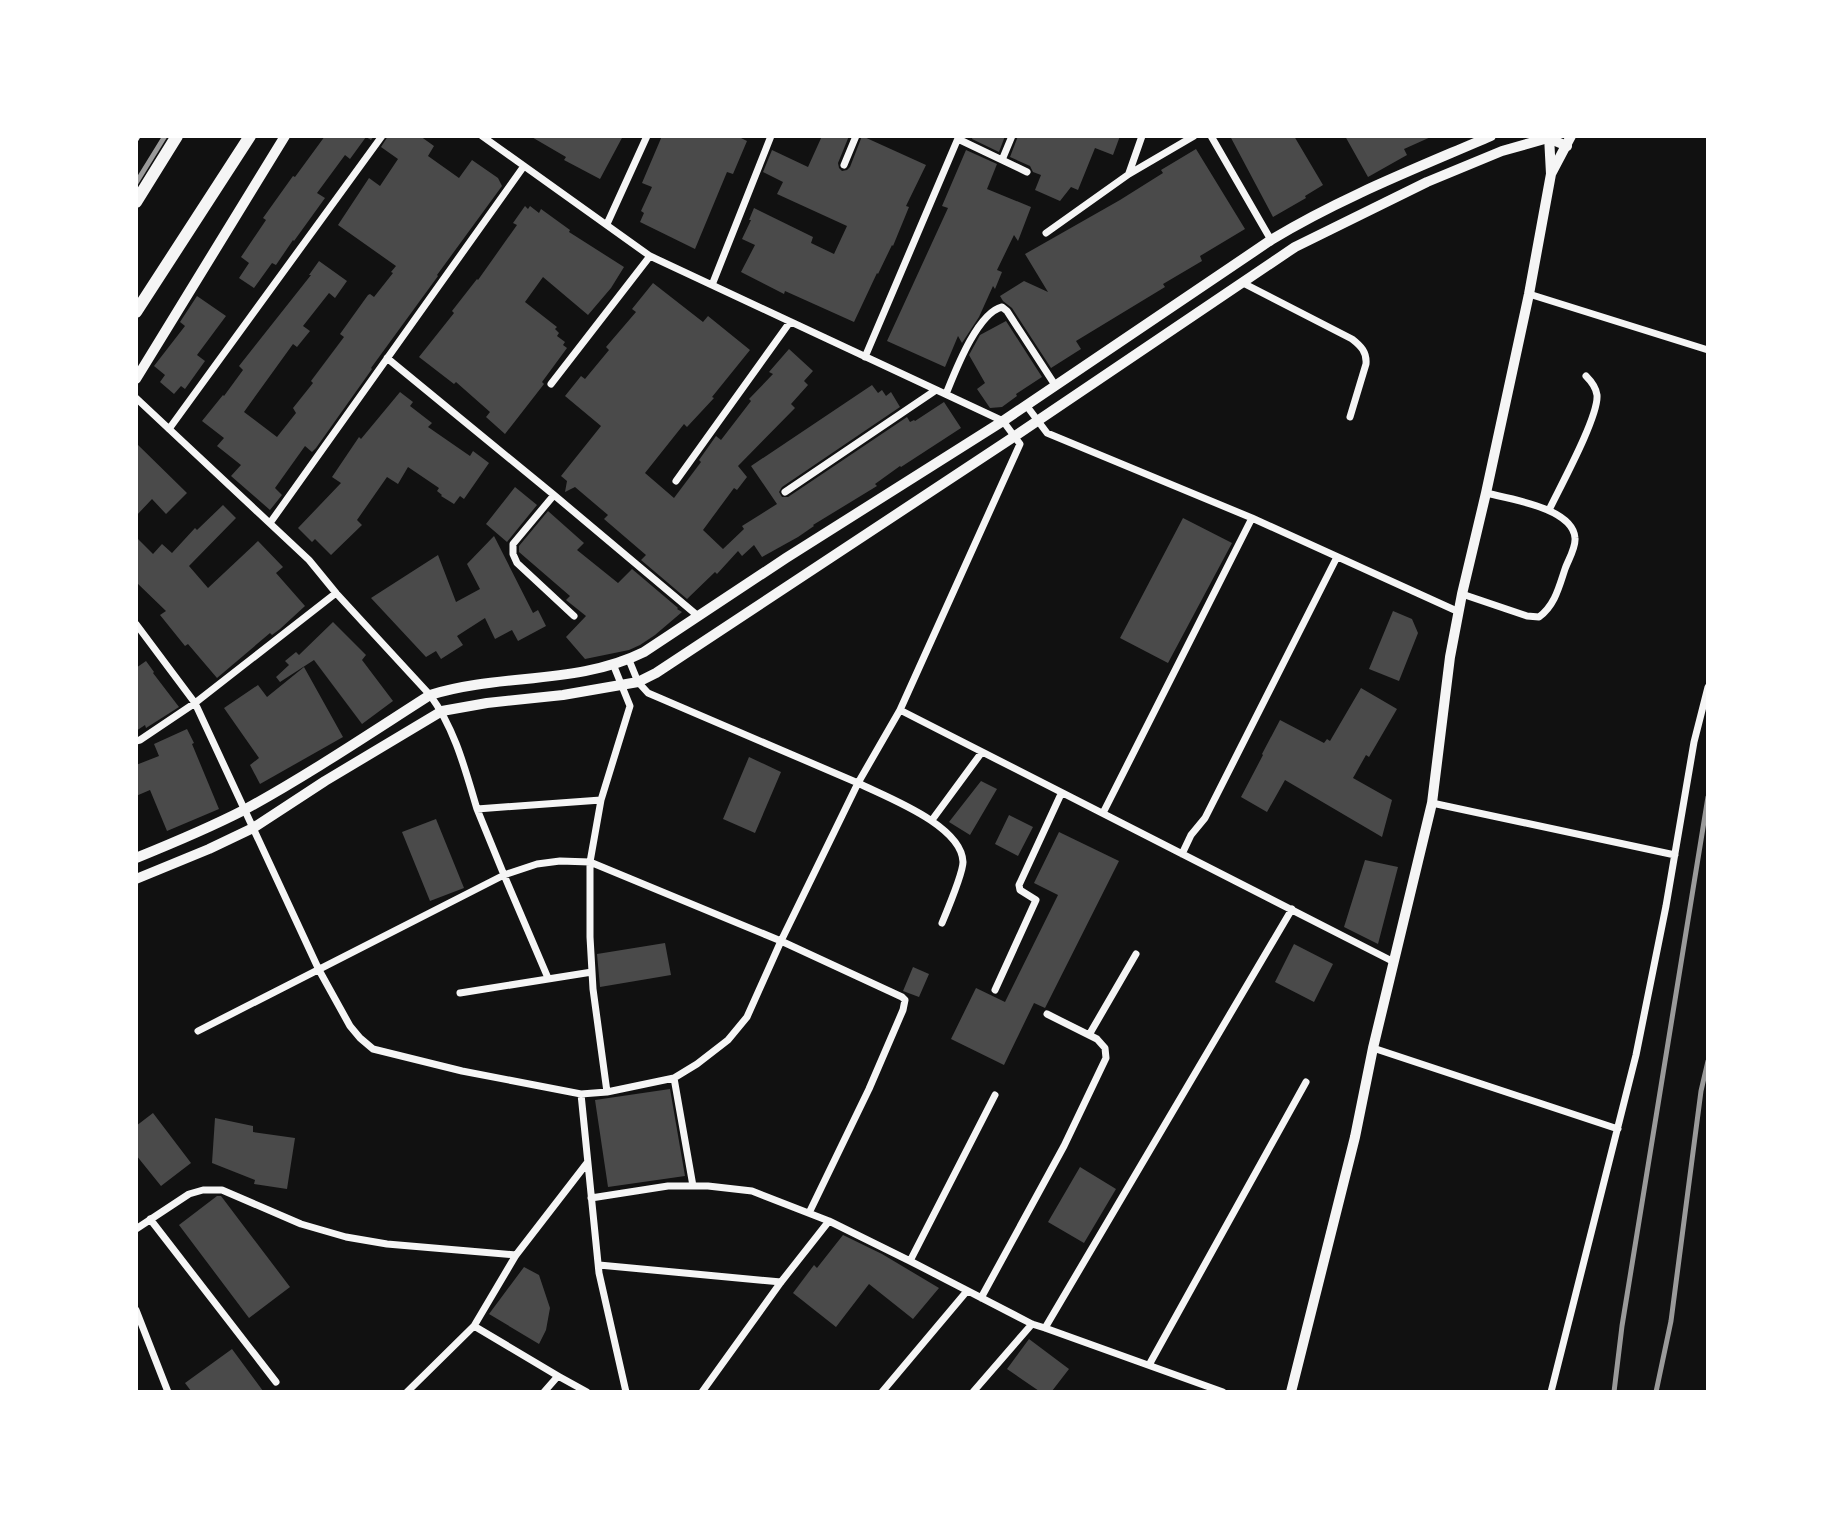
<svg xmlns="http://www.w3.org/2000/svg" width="1844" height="1528" viewBox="0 0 1844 1528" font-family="'Space Grotesk',sans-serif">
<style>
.building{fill:#4a4a4a}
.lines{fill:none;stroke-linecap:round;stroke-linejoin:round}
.service{stroke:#f5f5f5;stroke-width:3.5}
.minor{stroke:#f5f5f5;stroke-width:7}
.tertiary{stroke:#f5f5f5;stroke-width:10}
.secondary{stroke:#f5f5f5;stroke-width:10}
.primary{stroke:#f5f5f5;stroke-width:12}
.rail{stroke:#9a9a9a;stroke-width:5}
</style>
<rect width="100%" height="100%" fill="#111"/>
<path class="building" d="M325 136H374L371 140 366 137 350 159 345 155 317 193 325 198 294 241 293 240 276 265 272 263 254 288 239 278 249 263 241 257 266 220 263 218 293 176 295 177Z
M388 136H420L434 146 428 156 459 178 472 160 498 178 502 186 437 275 438 276 371 368 372 369 316 448 312 452 305 446 275 488 282 495 270 510 231 476 241 465 217 446 224 438 202 421 223 395 224 396 243 370 239 366 311 275H309L319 261 347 281 335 298 329 293 303 326 310 331 297 347 293 344 244 412 277 437 296 413 293 408 313 383 311 381 344 337 340 334 368 295 370 294 374 297 393 273 391 272 396 266 338 225 369 178 380 186 398 159 381 147Z
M530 136H623L600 179 564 160 566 157Z
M662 136H737L747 141 733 174 727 172 695 249 640 222 644 213 641 211 652 187 642 183Z
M822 136H849L838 163 839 168 842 171 847 170 850 167 862 136 926 165 906 206 909 207 893 246 892 245 878 274 877 273 854 322 785 291 784 294 741 272 755 245 742 239 751 220H749L754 208 813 237 811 243 834 254 847 226 777 194 783 182 763 172 772 150 808 167Z
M973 136H1005L999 152 972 139Z
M1018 136H1120L1113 155 1095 148 1078 190 1071 187 1060 201 1035 190 1041 175 1033 172 1030 166 1010 157Z
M1230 136H1294L1323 185 1305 196 1306 198 1273 217Z
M1345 136H1433L1404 149 1407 155 1368 177Z
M1196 149 1245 229 1200 256 1202 261 1163 284 1165 287 1076 341 1081 349 1051 368 1012 308 1003 301 1000 296 1024 281 1048 292 1025 254 1120 200 1163 173 1161 170Z
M966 150 997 164 987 189 1031 207 1018 241 1014 235 997 270 1002 272 995 289 993 286 979 317 962 343 958 336 945 367 887 341 948 208 942 206Z
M525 206 528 209 530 206 539 213 541 209 570 230 569 232 624 267 611 288 588 315 543 277 525 302 557 327 555 329 559 333 557 336 565 342 563 345 567 348 542 382 544 384 505 434 486 417 490 412 456 382 454 384 419 357 454 313 452 311 477 279 478 280 517 225 513 223Z
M653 283 703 322 708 316 750 350 712 397 714 398 687 427 684 424 645 473 674 498 701 462 699 460 716 436 721 440 751 401 749 399 773 374 769 372 789 349 813 371 804 381 808 385 791 404 795 408 738 466 747 477 737 490 734 488 703 530 723 549 744 529 742 526 777 504 751 466 872 385 878 393 882 390 886 396 891 392 900 407 782 487 779 492 782 497H788L907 417 910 422 914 420 915 421 944 402 961 428 901 467 900 466 875 484 877 486 813 525 814 526 798 537 762 557 754 545 742 556 738 551 717 574 715 572 687 599 641 560 646 555 604 519 608 515 575 487 565 492 567 481 561 476 601 426 565 396 581 376 585 379 609 350 606 347 636 312 632 309Z
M197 296 226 316 197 355 205 361 185 389 181 386 174 394 160 382 165 375 154 366 185 326 180 322Z
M1006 321 1042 377 1016 394 1017 396 1002 407 990 408 977 389 985 383 969 355 980 335Z
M400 392 413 402 410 406 432 423 428 427 470 456 473 451 489 463 464 499 460 496 454 504 441 496 442 495 437 491 439 488 408 467 398 484 387 477 357 520 362 525 331 555 315 539 312 542 298 528 341 483 332 477 359 437 361 439Z
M136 443 187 493 166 514 152 499 136 516Z
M515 487 537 505 507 542 486 524Z
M223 505 236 518 189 566 208 588 258 541 283 567 276 573 305 606 280 629 272 635 270 633 217 678 188 644 185 646 160 615 166 611 136 582V537L153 554 162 544 172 553 195 528 197 530Z
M548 511 584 543 577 550 618 583 632 569 678 608 677 609 682 612 655 635 640 645 629 650 585 659 566 637 586 616 566 600 570 596 519 552V546Z
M1183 518 1232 543 1168 663 1120 638Z
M494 536 533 613 538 610 546 626 518 641 512 630 495 639 485 618 457 636 463 645 441 659 436 651 426 657 371 598 438 555 456 602 480 589 467 564Z
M1393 611 1412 619 1418 633 1399 681 1369 669Z
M333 622 366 655 362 660 393 701 362 724 314 660 280 682 276 677 289 665 285 661 296 652 299 655Z
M146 661 154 672 153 673 179 707 146 728 145 725 136 731V668Z
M304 667 343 737 260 784 250 765 259 758 224 708 258 685 267 697Z
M1361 688 1397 709 1369 757 1366 755 1353 778 1392 800 1382 837 1285 780 1267 812 1241 797 1263 755 1262 754 1280 720 1324 743 1327 739 1330 741Z
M187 729 194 743 192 744 219 809 167 831 150 790 136 796V765L159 756 154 744Z
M749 757 781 772 755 833 723 819Z
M981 781 997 789 970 835 949 822Z
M1009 815 1033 827 1018 856 995 844Z
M436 819 464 888 430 901 402 832Z
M1059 832 1119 861 1045 1008 1034 1003 1004 1065 951 1039 976 988 1005 1002 1058 895 1034 883Z
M1365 860 1398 867 1378 944 1344 927Z
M665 943 671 975 600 987 597 954Z
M1294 944 1333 964 1314 1002 1275 982Z
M913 967 929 974 919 997 903 991Z
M670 1089 685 1176 608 1187 595 1100Z
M153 1113 191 1163 161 1186 136 1155V1126Z
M215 1118 253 1126V1132L295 1138 287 1189 254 1184 255 1180 212 1163Z
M1080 1167 1116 1189 1084 1243 1048 1222Z
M217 1196H221L290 1287 249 1318 179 1225Z
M843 1235 882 1254 939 1288 913 1319 869 1284 836 1327 793 1293 814 1265 817 1268Z
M524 1267 539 1275 550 1308 546 1330 539 1344 489 1314Z
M1029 1339 1069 1369 1052 1391H1039L1007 1369Z
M232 1349 263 1391H191L185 1383Z"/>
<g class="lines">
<path class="service" d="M136 141 139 136"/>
<path class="minor" d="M482 136 650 256 1003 421 1020 444 900 710 1394 962
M1211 136 1271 240
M958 139 1027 172
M1002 160 1012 136
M844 165 856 136
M1129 173 1142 136
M607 224 647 136
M1046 233 1129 174 1194 136
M1243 283 1352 339C1361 346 1367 352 1366 364L1350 417
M712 285 771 136
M1529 294 1708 350
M865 357 959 136
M387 358 554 495 698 616
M551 384 650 256
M946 394C955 372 977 313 1002 307L1007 311 1055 385
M136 398 309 560 336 593 430 695C455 729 465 769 477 809L601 800 630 706 613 664
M1026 405 1047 433 1252 518 1459 612
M169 429 382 136
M676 481 790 322
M785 492 936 390
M554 495 513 544V554L517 563 574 616
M1549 510C1560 487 1599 416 1597 395 1596 387 1591 381 1586 376
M270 523 524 166
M1462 594 1527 616 1539 617C1555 605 1559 587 1565 569 1568 560 1576 548 1575 538 1573 508 1510 499 1486 493
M136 624 195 703 319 970 350 1026 360 1038 373 1049 462 1071 581 1094 607 1092 593 989 590 937V862L601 800
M629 660 638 682 648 693 858 783 900 710
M136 741 140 740 195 703 336 593
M1432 803 1675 855
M1103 813 1252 518
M932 820 982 752
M1182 854 1191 835 1205 818 1337 557
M548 978 504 875 537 864 560 861 590 862 781 941 858 783C886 797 962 825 963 862 963 872 947 911 942 923
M995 990 1036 900 1020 890 1019 885 1061 794
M460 993 592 972
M198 1031 504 875 477 809
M1089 1035 1136 954
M1373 1048 1618 1129
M674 1078 693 1186
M607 1092 674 1078 697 1064 728 1040 747 1017 781 941 902 997 905 1000 903 1010 869 1089 809 1213
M581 1094 599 1273 626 1392
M591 1198 668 1186H708L752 1191 829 1221 781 1282 702 1392
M150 1219 276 1382
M829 1221 910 1261 1032 1324 1045 1328 1223 1392
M136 1229 189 1194 203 1190H222L301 1224 346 1237 387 1244 516 1255
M910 1261 995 1095
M599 1265 781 1282
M981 1298 1064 1146 1106 1058 1105 1048 1097 1039 1047 1014
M136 1310 168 1392
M474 1326 516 1255 587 1163
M1045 1328 1292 909
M1149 1365 1306 1082
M407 1392 474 1326 558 1376
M544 1392 558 1376 587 1392
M882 1392 967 1291
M973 1392 1032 1324
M1551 1392 1636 1055 1666 906 1694 742 1708 687"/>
<path class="tertiary" d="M136 379 285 136
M136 858C173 843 209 828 244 810 308 775 369 734 430 695 500 673 578 685 644 652L786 558 1003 421 1271 240C1340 198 1417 168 1491 136
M136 879 209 849 253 828 325 781 442 711 487 703 563 695 638 682 656 673 1015 436 1295 247 1427 182 1502 151 1548 138 1567 146"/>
<path class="secondary" d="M1551 174 1571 136
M1291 1392 1355 1137 1373 1048 1432 803 1450 657 1462 594 1486 493 1529 294 1551 174 1549 136"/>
<path class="primary" d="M136 202 177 136
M136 312 250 136"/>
<path class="rail" d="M136 183 165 136
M1614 1392 1622 1326 1708 797
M1656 1392 1671 1321 1701 1091 1708 1061"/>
</g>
<rect width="1844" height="1528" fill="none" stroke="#ffffff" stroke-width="276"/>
</svg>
